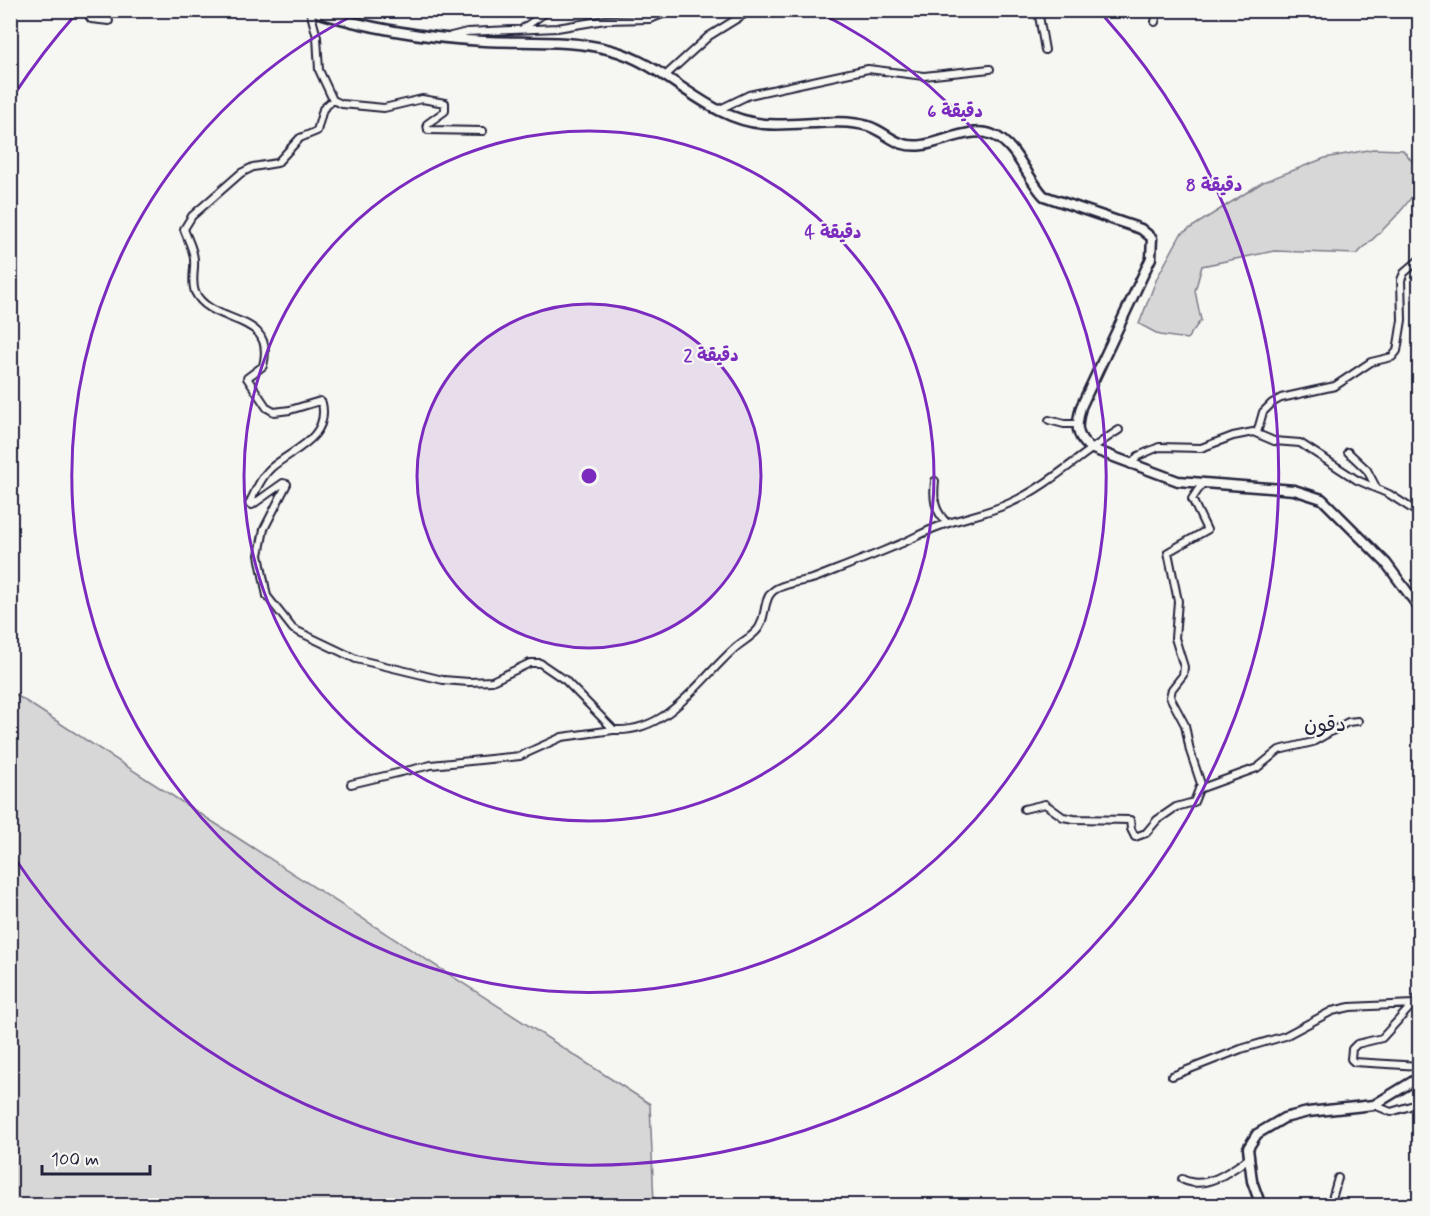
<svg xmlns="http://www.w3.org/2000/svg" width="1430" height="1216" viewBox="0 0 1430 1216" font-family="Mynerve,'Playpen Sans Arabic',sans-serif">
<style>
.green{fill:#d7d7d7;stroke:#7c7c89;stroke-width:1.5}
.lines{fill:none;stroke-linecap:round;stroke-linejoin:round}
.street-casing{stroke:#22223b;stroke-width:10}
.secondary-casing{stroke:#22223b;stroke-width:13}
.street{stroke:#f6f6f2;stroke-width:6}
.secondary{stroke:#f6f6f2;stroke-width:8}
.ring{fill:none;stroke:#7b2cbf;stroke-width:3}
.labels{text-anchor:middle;stroke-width:4.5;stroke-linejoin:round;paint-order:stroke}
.quarter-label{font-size:21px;fill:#22223b;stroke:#f6f6f2}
.centre{fill:#7b2cbf;stroke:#f6f6f2;stroke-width:3}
.ring-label{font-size:18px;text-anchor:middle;font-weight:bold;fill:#7b2cbf;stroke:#f6f6f2;stroke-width:4.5;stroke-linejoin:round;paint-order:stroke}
</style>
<rect width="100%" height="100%" fill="#f6f6f2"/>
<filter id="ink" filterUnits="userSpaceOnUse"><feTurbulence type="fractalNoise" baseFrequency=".0167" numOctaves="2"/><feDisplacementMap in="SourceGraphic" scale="12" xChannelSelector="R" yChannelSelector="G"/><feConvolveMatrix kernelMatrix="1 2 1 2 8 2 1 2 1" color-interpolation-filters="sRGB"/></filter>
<g filter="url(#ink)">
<path class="green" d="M1373 149 1403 150C1408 157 1418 166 1420 173 1423 197 1373 238 1357 254L1274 251 1202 266 1195 291 1201 320 1187 339 1160 335 1139 324 1157 278 1181 234 1263 182 1325 158Z
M10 691 650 1104 654 1205H11Z"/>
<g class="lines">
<g class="street-casing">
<path id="street" d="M85 10 91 19 109 21
M1038 10 1045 50
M310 11 317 37 319 70 333 100 342 104 384 108 422 99 445 103V111L427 124 428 130 483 131
M1155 22 1158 10
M522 29 549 10
M451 36 467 32 557 28 605 20 650 19 673 10
M666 75 709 36 751 10
M333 100 323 109 317 131 300 138 277 163 253 167 241 173 192 216 184 229C187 238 194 250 194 260 195 270 191 281 195 292 212 327 277 311 263 366L247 378 267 408 274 412 290 410 320 401 322 403C330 439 291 450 271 468 261 477 255 492 249 504L252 505 283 483 287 484 264 529 259 555 267 596 293 629 356 659 443 680 469 682 492 681 530 663H540L565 680 614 730C668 733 698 681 734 649 741 642 751 638 758 629 766 619 763 600 772 592 781 583 804 582 815 578 843 567 872 556 900 544 912 539 924 532 937 527 961 518 986 514 1010 503 1050 485 1082 453 1119 430
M718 110 749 95 868 69 924 76 990 69
M1049 420 1064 424H1077
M1257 433 1263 412 1272 403 1281 398 1335 386 1371 362 1392 357 1397 351 1402 320 1401 280 1404 273 1420 259
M1348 452 1367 470 1377 489
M1131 465 1138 456 1159 447 1201 448 1233 436 1253 432 1274 441 1300 443 1357 480 1389 494 1420 514
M935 481C933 499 934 510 947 523
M351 784 431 765 520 756 562 737 613 730
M1199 789 1257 768 1279 750 1313 742 1348 722 1358 721
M1024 809 1045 804 1063 817 1074 819 1130 820 1131 829 1135 837 1146 833 1157 820 1176 807 1194 802 1201 784 1190 751 1185 725 1170 697 1172 689 1183 675 1184 667 1175 638 1178 601 1168 552 1207 530 1192 499 1202 484
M1413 1004 1382 1038 1357 1044 1352 1049 1351 1059 1354 1062 1420 1066
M1172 1076 1241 1049 1285 1036 1332 1011 1350 1007 1413 1004 1420 994
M1374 1105 1391 1112 1420 1103
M1182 1179C1204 1191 1230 1172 1249 1158
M1330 1206 1338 1178"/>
</g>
<g class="secondary-casing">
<path id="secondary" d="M310 10C366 28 425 38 484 41 525 43 570 39 611 50 668 65 705 119 764 124 796 127 839 117 868 126 889 133 896 149 923 145 944 142 972 126 993 135 1016 144 1027 178 1044 196L1141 229 1152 238 1151 258 1081 407C1076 426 1075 435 1090 448L1178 481 1294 490 1322 499 1386 563 1420 609
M1261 1206 1252 1181 1248 1148 1257 1134 1284 1118 1308 1112 1374 1105 1420 1077"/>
</g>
<use href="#street" class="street"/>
<use href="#secondary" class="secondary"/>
</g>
</g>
<circle cx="589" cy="476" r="172" fill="#7b2cbf" fill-opacity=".12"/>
<g class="ring">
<circle cx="589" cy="476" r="172"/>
<circle cx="589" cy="476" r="345"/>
<path d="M816 11A517 517 0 1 1 362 11"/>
<path d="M14 95A690 690 0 0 1 76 14M1102 14A690 690 0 1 1 14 857"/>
</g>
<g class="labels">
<g class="quarter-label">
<text x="1325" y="731">دقون</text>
</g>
</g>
<circle cx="589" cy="476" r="9" class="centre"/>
<g class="ring-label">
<text x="955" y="117">6 دقيقة</text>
<text x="1214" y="191">8 دقيقة</text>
<text x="833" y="238">4 دقيقة</text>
<text x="711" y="361">2 دقيقة</text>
</g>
<rect width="1430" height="1216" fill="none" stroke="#f6f6f2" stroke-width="36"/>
<rect x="18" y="18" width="1394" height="1180" fill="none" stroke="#22223b" stroke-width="2" filter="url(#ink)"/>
<path d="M42 1165v9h108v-9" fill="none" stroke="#22223b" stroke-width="3"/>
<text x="51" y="1165" font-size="18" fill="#22223b" stroke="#f6f6f2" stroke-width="4.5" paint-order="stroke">100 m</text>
</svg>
